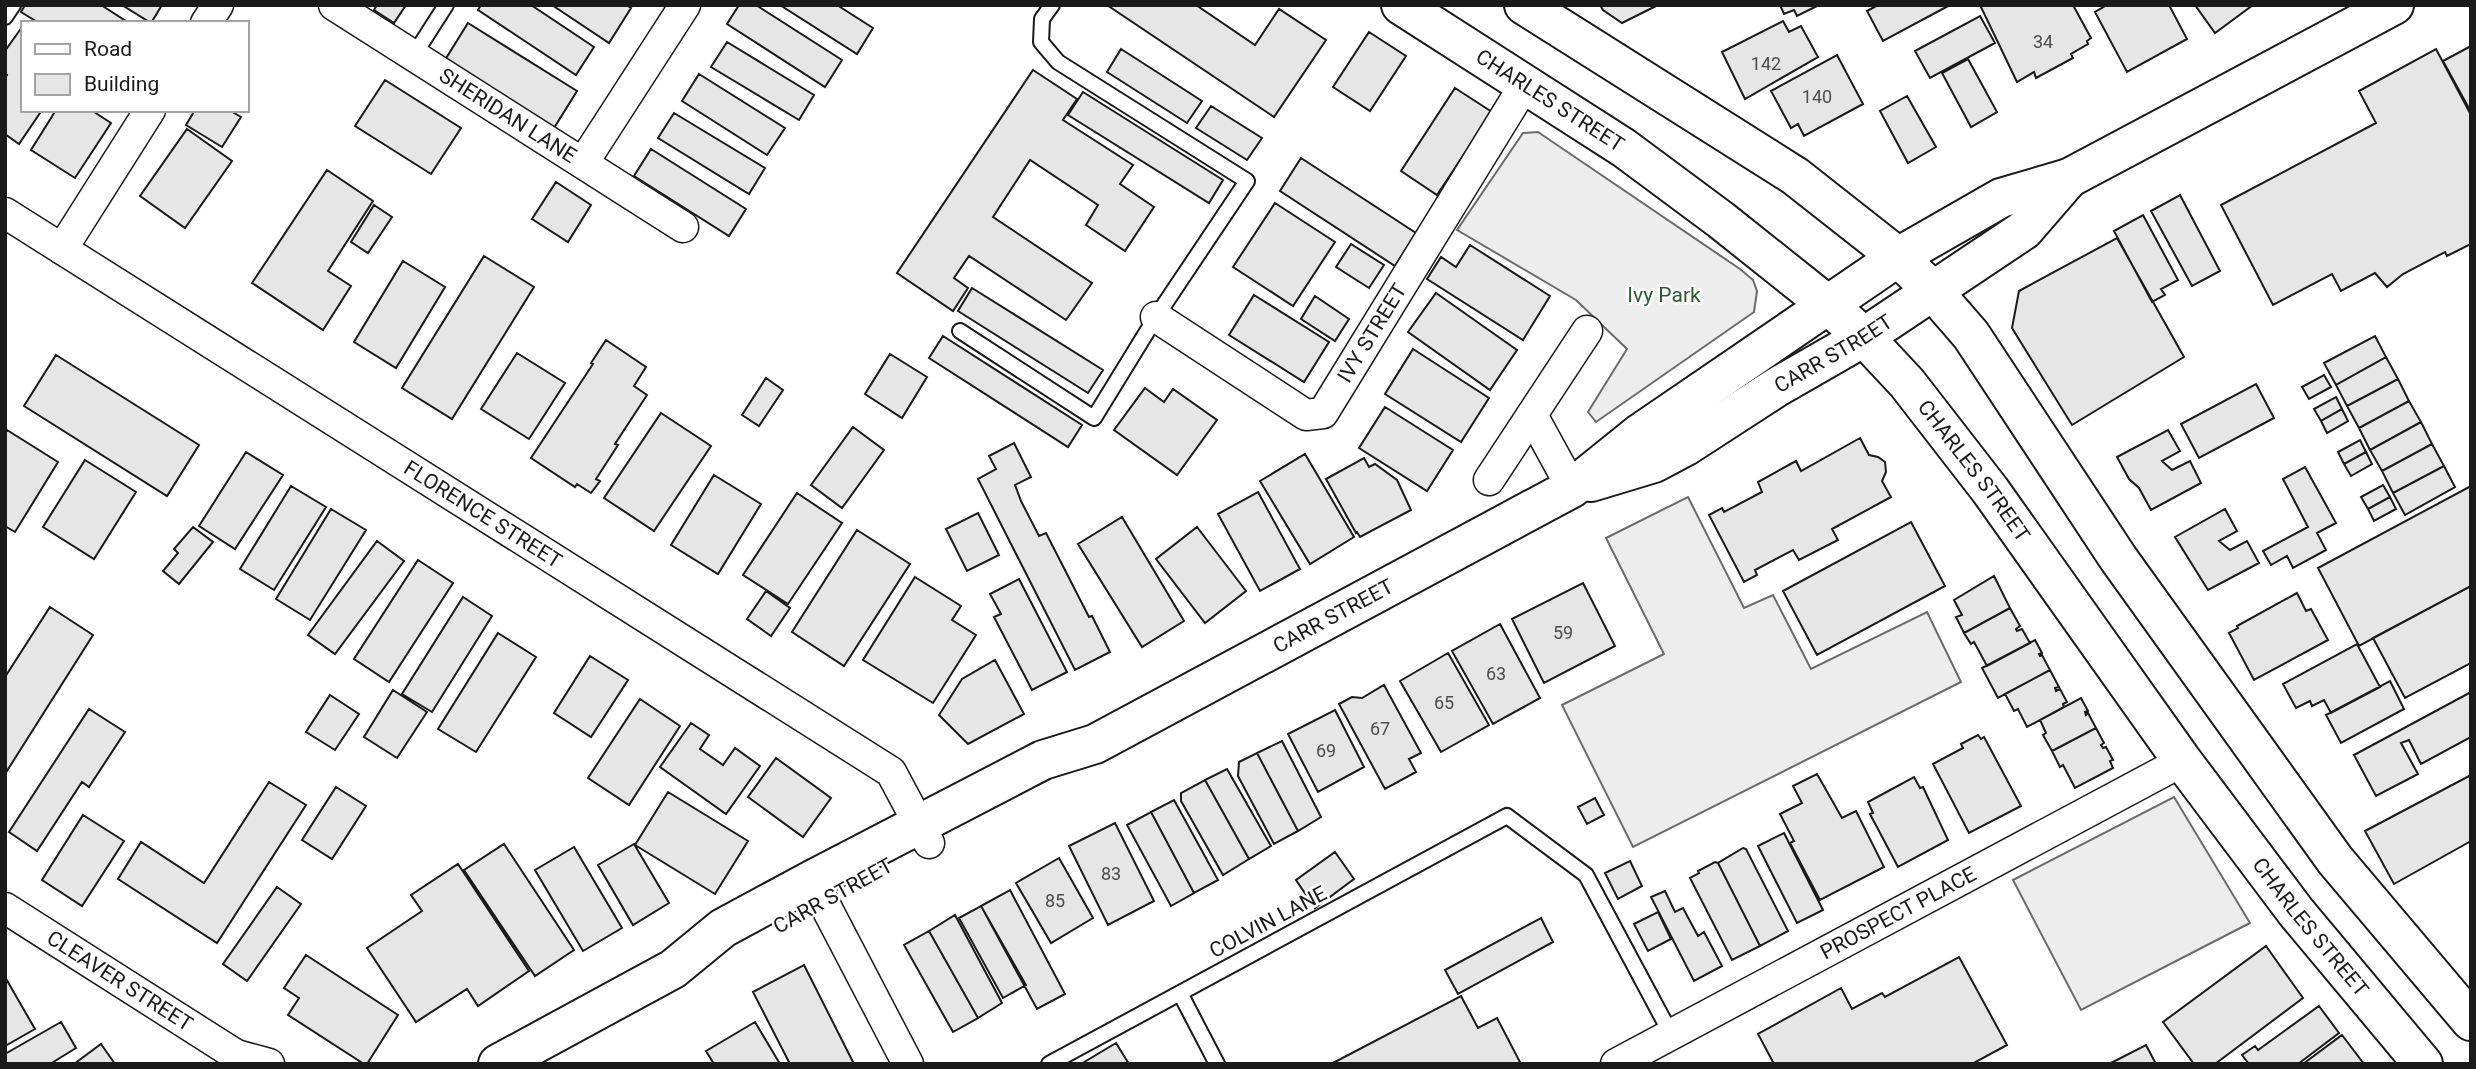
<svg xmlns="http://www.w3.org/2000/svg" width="2476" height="1069" viewBox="0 0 2476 1069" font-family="Roboto,sans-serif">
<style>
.built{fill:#ededed;stroke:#6a6a6a;stroke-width:2}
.building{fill:#e6e6e6;stroke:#1a1a1a;stroke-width:2}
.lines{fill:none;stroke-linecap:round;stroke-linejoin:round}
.lane-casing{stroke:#1a1a1a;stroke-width:18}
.street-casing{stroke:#1a1a1a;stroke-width:33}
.secondary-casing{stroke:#1a1a1a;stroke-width:42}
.highway-casing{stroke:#1a1a1a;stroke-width:42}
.lane{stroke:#fff;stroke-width:14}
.street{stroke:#fff;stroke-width:30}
.secondary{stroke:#fff;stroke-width:38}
.highway{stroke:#fff;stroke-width:38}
.labels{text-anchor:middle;stroke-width:5;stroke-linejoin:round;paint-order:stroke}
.number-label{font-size:18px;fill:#4d4d4d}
.street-label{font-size:21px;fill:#1a1a1a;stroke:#fff}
.park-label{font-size:21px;fill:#2b5a34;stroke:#fff}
</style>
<rect width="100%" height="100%" fill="#fff"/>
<path class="built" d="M1538 132 1740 269 1753 280 1757 291 1754 312 1596 422 1588 412 1627 349 1576 300 1457 230 1523 133Z
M1688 497 1744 608 1773 595 1811 669 1927 612 1961 682 1633 847 1562 705 1664 654 1606 538Z
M2174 797 2250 923 2081 1010 2013 880Z"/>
<path class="building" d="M25 5H101L129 23H32L34 20 21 12Z
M122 5H162L151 23Z
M377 5H406L394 23 374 10Z
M481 5H531L594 47 576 75 478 10Z
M552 5H626L631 8 609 43Z
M739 5H756L842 60 825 87 727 24Z
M780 5H837L873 28 857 54Z
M1107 5H1196L1255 45 1279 9 1326 40 1274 117Z
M1600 5H1658L1622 23 1603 10Z
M1780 5H1819L1797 16 1794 10 1784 14Z
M1878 5H1950L1883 41 1867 11Z
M1980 5H2073L2091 38 2087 41 2088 44 2071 54 2073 58 2036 78 2034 72 2017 82Z
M2107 5H2169L2187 39 2127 72 2095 12Z
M2195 5H2253L2215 33Z
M1980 16 1995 43 1930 78 1915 51Z
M1783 21 1789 32 1801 26 1818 57 1745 99 1722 52Z
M468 23 577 91 554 128 445 60Z
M22 27 23 110H42L19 144 5 134V78L7 75 5 73V51Z
M1369 32 1406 56 1370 111 1333 87Z
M727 42 814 95 799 120 711 67Z
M2471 46V112L2443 61Z
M1121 49 1202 101 1187 123 1107 72Z
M2436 49 2471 115V244L2447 256 2445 252 2403 274 2387 287 2375 273 2341 291 2332 274 2273 305 2221 205 2376 123 2359 91Z
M1837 55 1863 104 1804 136 1798 124 1791 128 1771 91Z
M1968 59 1997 112 1971 127 1942 73Z
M1033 70 1077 99 1063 120 1133 165 1120 184 1154 207 1125 251 1086 225 1098 205 1030 160 993 217 1092 283 1066 320 969 256 954 278 968 288 953 311 897 273Z
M699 74 785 128 767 155 682 101Z
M385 80 461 128 431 174 355 126Z
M1455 88 1492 112 1437 195 1401 171Z
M1083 92 1223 180 1209 203 1068 115Z
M1907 96 1936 147 1908 163 1880 111Z
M1211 106 1262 138 1247 160 1196 128Z
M56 110H91L111 123 75 178 31 150Z
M195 110H229L241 117 222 147 186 125Z
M674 113 765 168 749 194 658 138Z
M187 129 232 161 185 228 140 196Z
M651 149 746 209 729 236 634 176Z
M1301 158 1416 233 1395 266 1280 191Z
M327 170 373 201 328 271 351 286 323 330 252 283Z
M556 182 591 205 568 242 532 219Z
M2180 195 2220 271 2192 286 2151 211Z
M1275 203 1335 242 1293 306 1233 267Z
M374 205 392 217 368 253 351 242Z
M2143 215 2178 280 2161 289 2165 295 2152 302 2114 231Z
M2117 238 2184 357 2072 425 2012 328 2019 291Z
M1351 244 1384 265 1369 288 1336 267Z
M1470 245 1550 296 1523 340 1427 279 1441 257 1456 267Z
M484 256 534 287 452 419 402 388Z
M403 261 445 287 396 368 354 342Z
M972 288 1103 370 1088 393 958 311Z
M1436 293 1517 350 1490 390 1408 332Z
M1254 295 1329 342 1304 382 1229 335Z
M1315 296 1349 319 1335 341 1301 319Z
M943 336 1082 425 1068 447 929 358Z
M2375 336 2386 357 2336 385 2324 363Z
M606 340 646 367 634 386 647 395 615 444 618 445 596 479 600 481 591 493 577 484 575 487 531 458 593 364 591 363Z
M1413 349 1489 398 1461 442 1385 394Z
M517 353 565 383 529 439 481 409Z
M890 354 927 377 902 418 865 394Z
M56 355 199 445 167 496 24 406Z
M2386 357 2398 379 2347 406 2336 385Z
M2324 375 2331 387 2309 399 2302 387Z
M766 378 783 390 759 426 742 415Z
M2398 379 2409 401 2359 428 2347 406Z
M2256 384 2274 418 2199 458 2181 424Z
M1145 388 1164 402 1173 389 1217 420 1177 475 1114 430Z
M2336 397 2342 409 2321 421 2314 409Z
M2409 401 2421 422 2370 450 2359 428Z
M1385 407 1453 450 1427 491 1359 448Z
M2342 409 2348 421 2327 433 2321 421Z
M661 413 711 446 654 531 604 498Z
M2421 422 2432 444 2382 471 2370 450Z
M853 427 884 450 842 508 811 485Z
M7 430 58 462 15 532 5 526V433Z
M2168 430 2180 451 2162 461 2172 470 2190 461 2201 483 2151 510 2139 488 2129 479 2117 457Z
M1860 438 1869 455 1878 457 1885 462 1886 472 1882 481 1891 497 1832 529 1838 540 1799 560 1793 550 1755 570 1757 575 1744 582 1709 515 1722 508 1724 512 1762 492 1758 482 1796 461 1801 471Z
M2360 440 2366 452 2344 464 2338 452Z
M1014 443 1031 477 1015 485 1021 501 1039 536 1046 533 1089 617 1092 616 1110 652 1075 670 978 479 996 469 989 456Z
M2432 444 2444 466 2393 493 2382 471Z
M246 452 283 475 235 549 199 526Z
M2366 452 2372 464 2351 476 2344 464Z
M1305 454 1354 537 1310 564 1260 481Z
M1364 458 1369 467 1375 464 1397 480 1411 510 1360 537 1357 532 1356 533 1326 479Z
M85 460 136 492 94 559 43 527Z
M2444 466 2455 487 2405 515 2393 493Z
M2305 467 2336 523 2317 533 2326 550 2293 568 2287 556 2271 565 2263 551 2308 527 2283 479Z
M714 475 761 504 718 574 671 545Z
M2383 485 2390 497 2368 509 2361 497Z
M291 486 326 507 274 590 240 569Z
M2471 486V586L2359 646 2318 568Z
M1258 492 1300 569 1260 591 1218 514Z
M797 493 842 523 788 604 743 575Z
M2390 497 2396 509 2374 521 2368 509Z
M331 509 366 530 310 620 276 599Z
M2225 509 2237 531 2219 541 2230 550 2247 541 2259 563 2208 590 2175 537Z
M978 513 999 555 967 571 946 529Z
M1122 517 1184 621 1142 647 1078 544Z
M1911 522 1945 586 1817 655 1783 591Z
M193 527 213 542 179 584 163 571 178 553 174 549Z
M1197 527 1246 591 1205 623 1156 559Z
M857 530 910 564 844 666 792 632Z
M377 541 404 561 335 654 308 635Z
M418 560 453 583 389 682 354 659Z
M1994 576 2010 608 1964 633 1956 617 1962 615 1954 600Z
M915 577 961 606 952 620 976 635 933 703 863 660Z
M1019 579 1067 672 1032 690 994 617 1001 614 990 594Z
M1583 583 1615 646 1544 683 1512 619Z
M2471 586V663L2405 698 2373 638Z
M766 591 790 608 771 636 747 619Z
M2297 593 2306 611 2311 609 2328 640 2254 680 2229 633 2238 628 2237 626Z
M463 597 492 616 432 712 402 694Z
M50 607 93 635 5 774V677Z
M2010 608 2020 626 2016 629 2017 631 2022 629 2030 643 1987 666 1974 642 1971 644 1964 633Z
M1500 624 1540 698 1493 724 1452 651Z
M498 633 536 657 476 752 438 729Z
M2035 640 2042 653 2039 654 2040 656 2042 655 2050 670 1998 698 1982 668Z
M2357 644 2380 687 2331 713 2324 700 2312 706 2310 701 2296 708 2283 684Z
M1448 653 1489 725 1441 752 1400 681Z
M590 656 628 680 591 737 554 713Z
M995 660 1024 714 968 744 939 715 962 679Z
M2050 670 2059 687 2055 688 2056 691 2060 689 2067 702 2063 704 2064 707 2027 727 2018 709 2014 711 2005 694Z
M2390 681 2404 709 2341 743 2326 715Z
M1384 685 1421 753 1409 759 1416 772 1385 789 1339 704 1352 697 1362 698Z
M393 690 427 712 397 758 364 737Z
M2471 692V737L2421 764 2409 740 2401 743 2418 774 2376 796 2354 755Z
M330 695 359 714 335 750 306 732Z
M2081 698 2088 711 2085 712 2086 715 2088 713 2096 728 2052 751 2043 735 2046 733 2040 720Z
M640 699 680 726 629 805 588 778Z
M89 709 125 732 89 787 82 782 37 851 9 832Z
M1335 710 1364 767 1318 792 1288 734Z
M691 723 709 735 700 749 723 765 735 748 760 766 726 814 660 767Z
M2096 728 2104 743 2101 745 2103 748 2106 747 2113 760 2110 761 2113 768 2075 788 2063 765 2060 767 2052 751Z
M1978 735 1981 739 1984 737 2021 806 1969 833 1933 764 1963 748 1961 744Z
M1282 741 1321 817 1298 831 1257 753Z
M1257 753 1298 831 1274 844 1238 776 1239 762Z
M776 758 831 798 803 837 748 797Z
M1227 769 1271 846 1249 859 1205 780Z
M1817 774 1842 818 1856 811 1884 867 1820 900 1790 843 1794 841 1780 814 1802 803 1793 786Z
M2471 775V841L2394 884 2365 831Z
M1914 777 1920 788 1923 787 1948 840 1898 867 1870 814 1873 813 1868 802Z
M1205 780 1249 859 1223 875 1181 801V793Z
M269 782 306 805 217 943 118 879 141 842 204 883Z
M336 787 366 806 332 859 302 840Z
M668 792 748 841 715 894 635 845Z
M1595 798 1604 815 1587 824 1578 807Z
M1174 800 1218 880 1194 893 1151 812Z
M1151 812 1194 893 1171 906 1127 825Z
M83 815 124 841 82 906 42 880Z
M1115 823 1154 901 1108 925 1069 846Z
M1784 833 1823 910 1797 923 1758 846Z
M504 844 574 950 535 976 464 870Z
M634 844 669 903 633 925 598 865Z
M574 847 622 928 583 951 535 870Z
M1743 848 1746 849 1788 931 1760 946 1718 863Z
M1335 852 1354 879 1315 908 1296 880Z
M1059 858 1093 918 1051 943 1016 883Z
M1630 861 1642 886 1618 899 1605 873Z
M1715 862 1718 863 1760 946 1732 960 1690 878 1699 873 1698 871Z
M458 864 529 971 478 1006 467 989 416 1022 367 948 422 911 411 895Z
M277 887 301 904 247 981 223 964Z
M1010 890 1065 994 1037 1009 981 906Z
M1665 891 1675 912 1683 908 1698 936 1704 932 1722 966 1694 981 1651 897Z
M981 906 1026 985 1003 998 959 918Z
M1658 912 1671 939 1648 951 1634 924Z
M955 915 1002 1003 978 1018 929 931Z
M1541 918 1553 942 1458 994 1445 970Z
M929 931 978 1018 953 1032 904 945Z
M2266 946 2303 998 2215 1064H2194L2163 1022Z
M306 955 398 1015 367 1064H364L288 1015 299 998 284 988Z
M1959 957 2007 1045 1972 1064H1774L1758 1034 1841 988 1852 1009 1882 993 1885 997Z
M804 965 854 1064H790L753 992Z
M5 977 35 1029 5 1046Z
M1461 996 1478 1028 1497 1018 1521 1064H1331Z
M2319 1006 2339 1033 2298 1064H2249L2242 1055 2255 1046 2258 1050Z
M61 1022 76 1048 50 1064H5V1054Z
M755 1022 780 1064H714L706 1051Z
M2342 1035 2364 1064H2303Z
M1116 1043 1129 1064H1081Z
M101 1044 115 1064H74Z
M2146 1045 2156 1064H2109Z"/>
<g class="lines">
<g class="lane-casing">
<path id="lane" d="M5 17 13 5
M414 55 446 5
M960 331 1094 418 1156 317 1247 181 1058 62 1041 42 1042 19 1052 5
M1180 993 1217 1064
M1049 1064 1507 816 1586 875 1671 1034"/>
</g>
<g class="street-casing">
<g id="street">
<path id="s1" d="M334 5 683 227"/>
<path d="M206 23 218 5"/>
<path d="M583 163 685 5"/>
<path id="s2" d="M5 213 891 772 929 843"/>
<path d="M62 249 150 110"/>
<path id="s3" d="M1156 317 1306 415 1323 413 1524 86"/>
<path d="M1532 415 1572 488"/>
<path d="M1489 480 1587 331"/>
<path d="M812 880 908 1064"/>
<path id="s4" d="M5 908 236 1055 269 1064"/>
<path id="s5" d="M1616 1064 2166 770 2181 759"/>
</g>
</g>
<g class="secondary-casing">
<g id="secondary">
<path id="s6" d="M1591 482 1654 463 1686 446 1777 387 1864 337 2024 230 2069 178"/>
<path id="s7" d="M498 1064 673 969 723 928 812 880 1043 760 1095 744 1572 488 1639 434 1898 257 2001 198 2069 178 2394 5"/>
</g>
</g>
<g class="highway-casing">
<g id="highway">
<path id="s8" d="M1401 5 1624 148 1721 220 1829 306 1864 337 1907 383 1990 490 2181 759 2296 912 2423 1064"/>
<path d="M1524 5 1795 176 1898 257 1932 290 1971 335 2118 558 2335 860 2471 1021"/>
</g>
</g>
<use href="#lane" class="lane"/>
<use href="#street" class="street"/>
<use href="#secondary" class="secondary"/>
<use href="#highway" class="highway"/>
</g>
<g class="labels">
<g class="number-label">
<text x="2043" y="48">34</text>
<text x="1766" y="70">142</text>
<text x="1817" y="103">140</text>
<text x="1563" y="639">59</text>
<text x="1496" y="680">63</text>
<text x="1444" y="709">65</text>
<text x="1380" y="735">67</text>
<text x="1326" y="757">69</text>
<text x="1111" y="880">83</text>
<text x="1055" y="907">85</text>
</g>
<g class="street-label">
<text dy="7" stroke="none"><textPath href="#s8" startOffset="177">CHARLES STREET</textPath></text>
<text dy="7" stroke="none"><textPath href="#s1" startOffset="206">SHERIDAN LANE</textPath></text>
<text dy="7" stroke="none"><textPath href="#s3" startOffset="290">IVY STREET</textPath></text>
<text dy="7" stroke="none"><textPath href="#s6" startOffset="276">CARR STREET</textPath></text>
<text dy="7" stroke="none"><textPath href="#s8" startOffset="744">CHARLES STREET</textPath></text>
<text dy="7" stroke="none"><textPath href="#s2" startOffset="565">FLORENCE STREET</textPath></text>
<text dy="7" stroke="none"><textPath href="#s7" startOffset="950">CARR STREET</textPath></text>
<text transform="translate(833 896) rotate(-29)" y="7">CARR STREET</text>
<text dy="7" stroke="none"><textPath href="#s5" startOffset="320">PROSPECT PLACE</textPath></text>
<text transform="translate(1268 922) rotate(-28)" y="7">COLVIN LANE</text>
<text dy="7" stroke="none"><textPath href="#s8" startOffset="1311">CHARLES STREET</textPath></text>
<text dy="7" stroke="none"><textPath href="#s4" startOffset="136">CLEAVER STREET</textPath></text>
</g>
<g class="park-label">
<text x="1664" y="302">Ivy Park</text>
</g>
</g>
<rect width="2476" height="1069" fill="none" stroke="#1a1a1a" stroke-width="14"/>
<rect x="21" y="21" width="228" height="91" fill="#ffffff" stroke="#a3a3a3" stroke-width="2"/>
<rect x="35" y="44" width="35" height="10" fill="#ffffff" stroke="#a3a3a3" stroke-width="2"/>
<text x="84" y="56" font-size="21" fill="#1a1a1a">Road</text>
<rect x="35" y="74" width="35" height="21" fill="#e6e6e6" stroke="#a3a3a3" stroke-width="2"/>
<text x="84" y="91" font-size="21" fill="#1a1a1a">Building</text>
</svg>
